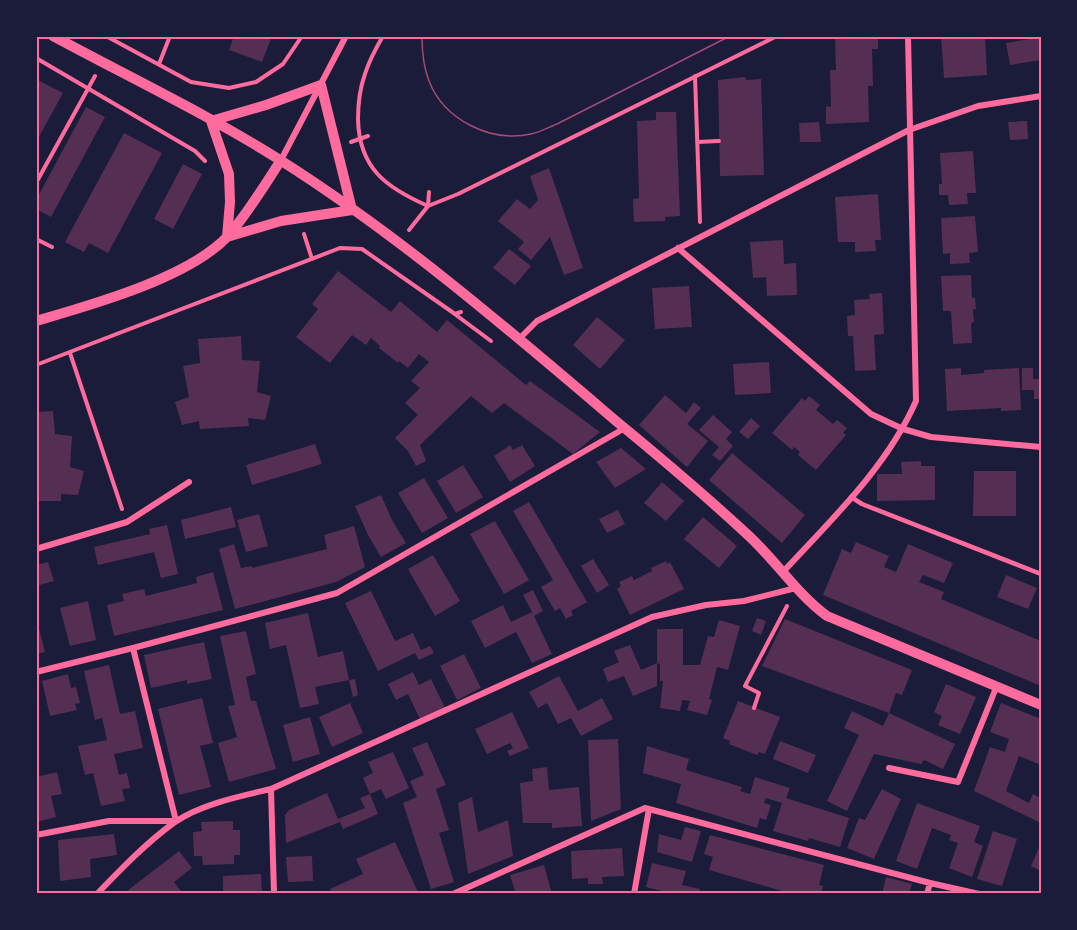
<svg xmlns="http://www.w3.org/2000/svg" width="1077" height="930" viewBox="0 0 1077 930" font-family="Quicksand,sans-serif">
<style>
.building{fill:#542f53}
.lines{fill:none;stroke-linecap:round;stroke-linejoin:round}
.path{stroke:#ff6b9d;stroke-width:4}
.service{stroke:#ff6b9d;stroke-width:4.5}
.minor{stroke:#ff6b9d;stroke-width:6}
.tertiary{stroke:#ff6b9d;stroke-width:10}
.tram{stroke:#a44b75;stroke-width:1.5}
.neatline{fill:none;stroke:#ff6b9d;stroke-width:2}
</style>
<rect width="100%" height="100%" fill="#1b1b3a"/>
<path class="building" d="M234 36H272L262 62 229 50Z
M835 36H878V49H872L873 86H868L869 122 826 124V106L831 107 830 70H836Z
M941 36H985L987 75 944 78Z
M1041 37V60L1010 65 1006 43Z
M745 77 746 80 761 79 764 175 720 176 718 80Z
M36 79 63 93 36 142Z
M86 107 105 117 51 217 36 209V200Z
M656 112H676L680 216 665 217V221L634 222 633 199 639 198 637 121 656 120Z
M1027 121 1028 139 1010 140 1008 122Z
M819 122 821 142H800L799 123Z
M124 133 162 153 108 253 89 243 84 252 65 242Z
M973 151 976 193H967L968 204 949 205 948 195H939V184H942L940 153Z
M183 164 202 174 173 229 154 219Z
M549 168 583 268 564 275 550 237 531 260 518 249 524 242 498 221 517 199 530 209 538 200 530 176Z
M878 194 881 240H875L876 251 855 252V242H838L835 197Z
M975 216 978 252 969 253 970 263 950 264V253L943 254 941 218Z
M783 240 784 264 796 263 797 295 767 296 766 277 753 278 750 242Z
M509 249 531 266 515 285 493 268Z
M338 271 391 312 400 301 437 332 447 320 526 385 530 381 600 432 573 454 504 403 492 413 471 396 420 445 426 461 416 466 408 451 395 438 418 415 405 403 420 388 411 381 429 362 419 354 408 368 399 361 398 363 379 348 380 346 371 338 366 345 352 335 330 363 296 337 318 309 312 304Z
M971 275 972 298H975L976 309 973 310 974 322 971 323 972 343 953 344 951 311H943L941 276Z
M689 286 692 327 655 329 652 288Z
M882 293 884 334 874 335 876 370 855 371 853 336H848L847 316 855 315 854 300 870 299 869 294Z
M597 317 625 340 600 369 573 345Z
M241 336 242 360 260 361 257 392 271 396 265 420 248 418 249 426 200 429 199 421 182 425 175 402 189 397 183 366 200 363 198 339Z
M769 362 771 393 735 395 733 364Z
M961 368V375L984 373V370L1019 368 1021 410 1001 411V408L947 411 945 369Z
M1022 368H1033V379H1041V399H1034V390H1022Z
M665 395 686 413 694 402 701 408 687 424 708 441 687 467 639 425Z
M809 396 820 405 816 410 833 424 837 420 847 428 843 433 846 435 816 470 798 455 800 452 794 447 792 450 772 433 802 398 805 401Z
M53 411 55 434 72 436 70 467 84 471 78 495 61 494V501H36V412Z
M713 415 732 432 726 439 733 446 720 461 712 455 719 447 699 430Z
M751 418 760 426 748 439 739 432Z
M315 444 322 464 252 485 246 465Z
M510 445 513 450 522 445 535 466 510 482 494 456Z
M621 448 646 469 615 488 596 462Z
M732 453 805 515 782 543 709 480Z
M921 461V466H935V500L877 501V474H902L901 462Z
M463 465 483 497 456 513 437 481Z
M974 471H1016V516H973Z
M424 478 448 518 422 533 398 493Z
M662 482 684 501 666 521 644 503Z
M381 495 392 520 406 543 381 557 368 535 355 506Z
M529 502 587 602 571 611 573 615 566 619 560 608 555 611 541 587 553 580 513 511Z
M231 507 236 527 185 539 181 520Z
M618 510 625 524 607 533 599 519Z
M259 514 268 546 246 552 237 520Z
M703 517 737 546 719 568 684 539Z
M495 521 529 580 504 594 470 534Z
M167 525 178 574 161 578 154 552 98 565 94 547 150 534 149 529Z
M354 526 365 567 336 582 235 609 219 549 234 544 241 568 252 566V568L327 549 324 535Z
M856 542 889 556 884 567 896 572 908 544 953 563 944 583 923 575 919 582 944 592 941 599 1041 641V686L823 595 842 549 851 553Z
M433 555 460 601 435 616 408 569Z
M593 559 609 585 597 593 581 566Z
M666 561 667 564 670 562 684 589 630 615 617 589 621 586 619 582 632 576 634 580 652 571 651 568Z
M48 562 54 581 36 586V565Z
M213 572 223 610 114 636 107 605 124 601 122 594 144 589 146 596 197 583 196 577Z
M1006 575 1037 588 1028 609 997 597Z
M533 590 543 611 534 616 552 654 532 663 516 632 485 648 471 621 503 605 511 622 532 612 523 595Z
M371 591 395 641 413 633 421 650 430 646 434 653 419 660 415 653 378 671 345 603Z
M88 601 96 640 70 646 60 608Z
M308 613 318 657 343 651 349 680 315 687 319 704 300 708 286 645 270 649 265 623Z
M36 617 45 652 36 654Z
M757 618 766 621 761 635 752 631Z
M785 619 912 670 902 695 896 693 889 713 762 666Z
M719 620 740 626 728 670 717 667 709 699 712 700 707 715 687 710 690 701 682 700 680 711 660 708 663 681H660V664L657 663V629H683V665H700L708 636 714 637Z
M246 631 256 674 246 677 251 701H256L276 769 229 782 218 743 237 737 228 706 235 705 220 636Z
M204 642 212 679 187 684V680L151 688 144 655Z
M630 645 641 670 657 663V686L633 696 624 676 608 682 603 669 619 662 614 651Z
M464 654 481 688 457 700 440 666Z
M109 665 120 714 135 711 143 748 114 754 119 775 127 773 130 788 122 789 125 801 101 806 93 773 85 775 78 746 107 740 102 718 95 720 84 671Z
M413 672 419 685 431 679 445 708 420 719 408 694 396 700 388 684Z
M68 674 71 688 76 687 80 703 75 704 77 710 50 716 42 681Z
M559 676 578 711 602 698 613 719 581 736 571 718 558 724 547 703 538 708 529 692Z
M355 679 358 695 353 697 349 680Z
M946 684 976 697 960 734 938 725 942 716 934 712Z
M202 698 213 743 200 746 211 787 179 795 158 709Z
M738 701 780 717 765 754 759 752 757 755 729 744 730 741 723 738Z
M350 703 363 733 332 747 319 717Z
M1001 703 1041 719V765L1019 756 1006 791 1029 803 1033 794 1041 798V823L974 791 990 747 1005 752 1009 739 990 732Z
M852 711 883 726 889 713 955 744 943 769 924 760 921 764 874 754 847 811 827 801 859 735 844 728Z
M512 712 529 748 510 756 507 751 513 748 510 743 487 754 475 729Z
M310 717 320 754 293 762 283 725Z
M618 739 621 809 591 821 588 740Z
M780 741 816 755 808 773 773 759Z
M427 742 446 785 436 789 449 830 439 833 454 882 431 889 403 803 417 797 410 781 424 775 412 748Z
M647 746 689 759 686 770 742 787 740 791 750 794 755 777 790 788 786 798 849 818 840 847 809 838 808 841 773 831 782 803 766 798 764 803 771 805 766 820 760 818 757 828 676 803 681 784 643 773Z
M393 752 409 788 386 799 381 789 370 794 363 778 373 773 368 762Z
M547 767 549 790 579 787 582 826 552 828V823H523L520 783 533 781 532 769Z
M57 772 62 794 51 796 56 817 36 822V777Z
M882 789 901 799 874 859 847 848 859 818 865 820Z
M327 793 338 819 365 808 360 798 370 794 378 814 343 829 340 822 286 843 285 815 289 810Z
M472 797 478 832 508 820 513 856 468 874 458 803Z
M917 803 980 826 974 842 983 846 972 877 949 868 958 843 949 840 951 835 932 828 917 869 896 861Z
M233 821V830H240V855H234V864L203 865 202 856H194L193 832 202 831 201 822Z
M685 827 701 831 692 862 657 852 659 834 681 840Z
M993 831 1017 839 1002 886 977 879Z
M114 834 117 855 90 859 91 877 60 881 58 840Z
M710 835 824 865 819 885 823 886 821 894H793L709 870 713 857 704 854Z
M395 842 418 892 415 894H332L330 889 363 874 356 859Z
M1041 843V871L1031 866Z
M622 848 624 876 602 877 603 884H588V878L572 879 571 851Z
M179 851 192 868 174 882 183 894H123Z
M312 856 313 881 288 882 286 857Z
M652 863 686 871 682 885 700 889 699 894H673L646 887Z
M544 865 552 894H516L510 875Z
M261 874 262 894H223V876Z
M886 877 912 884 909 894H882Z"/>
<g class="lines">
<path class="path" d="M106 36 191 82 229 88 256 82 283 64 302 36
M383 36C376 48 369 61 365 74 360 88 358 104 358 119 359 169 387 188 428 206
M36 58 195 151 205 161
M159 64 170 36
M695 76 700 222
M351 142 368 136
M697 142 719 141
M36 183 95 76
M428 206 429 192
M409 230 428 206 458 194 777 36
M304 234 312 259
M36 239 52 247
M456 315 491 341
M70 353 122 509
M36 365 340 248 362 249 455 314 461 312
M754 708 759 693 745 686 787 606"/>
<path class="service" d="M851 497 862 504 1041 574"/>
<path class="minor" d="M281 160 346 36
M678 248 871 414 903 429 931 437 1041 447
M518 340 537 321 909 130 978 106 1041 96
M36 549 127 522 189 482
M783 572C831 520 887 467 916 401L908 36
M36 672 133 648 337 593 625 428
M889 768 958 782 996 688
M271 789 274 894
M36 835 109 821H176L133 648
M97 894C121 869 147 842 175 822 201 804 241 796 271 789L652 617 706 605 744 601 796 588
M453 894 645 808 930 883 979 894
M634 894 649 809
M927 894 930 883"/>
<path class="tertiary" d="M53 36C129 77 207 114 280 160 400 236 508 329 616 421 661 458 706 496 749 536 777 562 797 594 827 616L1041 705
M211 121 266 105 321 85 352 210
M211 121 229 174 230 202 227 237
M227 237 281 221 352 210
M36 321C91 305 189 278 228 236 248 213 264 186 281 160"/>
<path class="tram" d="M422 36C422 52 423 66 429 81 444 120 491 143 531 134 540 132 549 127 557 124L730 36"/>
</g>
<rect width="1077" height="930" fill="none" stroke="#1b1b3a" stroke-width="75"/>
<rect x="38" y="38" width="1002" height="854" class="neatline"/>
</svg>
